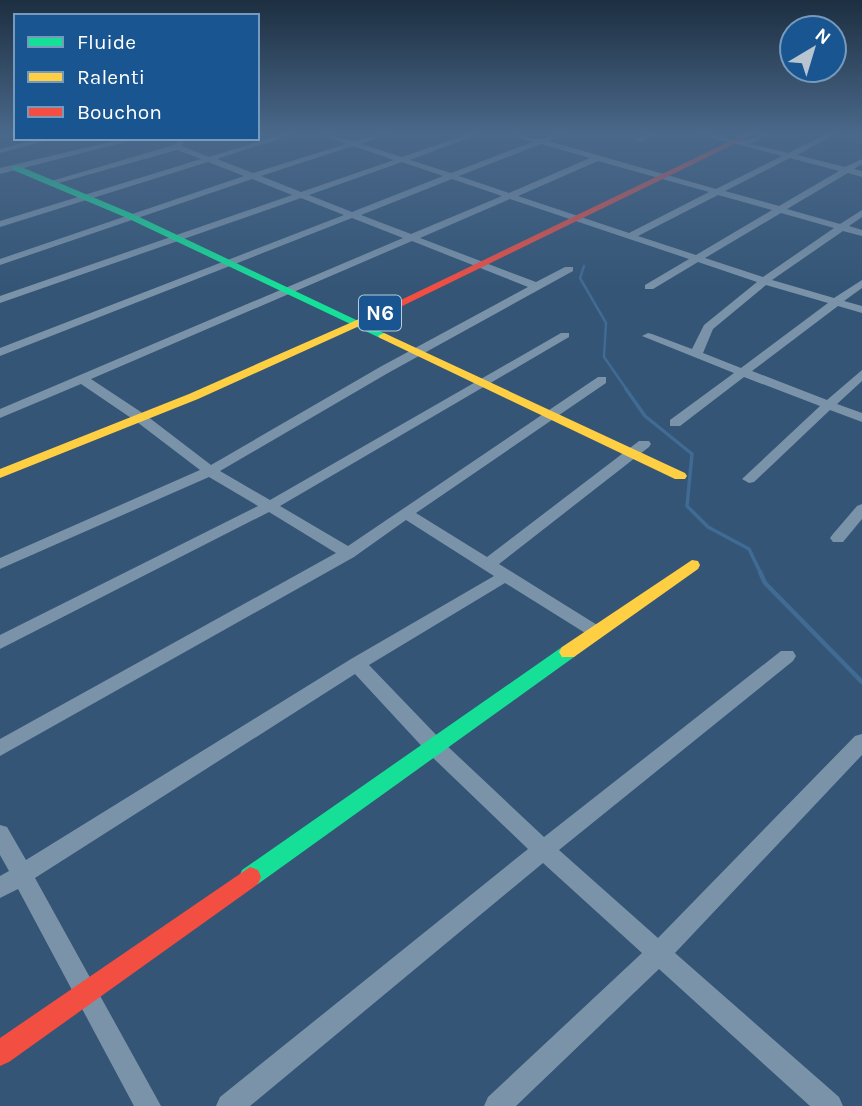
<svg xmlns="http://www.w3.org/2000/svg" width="862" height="1106" viewBox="0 0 862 1106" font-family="Karla,sans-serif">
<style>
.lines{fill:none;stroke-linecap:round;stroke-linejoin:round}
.stream-far2{stroke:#406b94;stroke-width:2.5}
.stream-far1{stroke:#406b94;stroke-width:3.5}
.stream{stroke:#406b94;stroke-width:4.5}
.street{fill:#7b93a9;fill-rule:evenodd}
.fast{fill:#16e098;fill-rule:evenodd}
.slow{fill:#ffcf43;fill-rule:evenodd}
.jam{fill:#f24e42;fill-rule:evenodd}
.labels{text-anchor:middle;stroke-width:5;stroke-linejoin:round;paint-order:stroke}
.shield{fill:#195691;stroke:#baccde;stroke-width:2}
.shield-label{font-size:21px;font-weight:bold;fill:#fff}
</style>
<rect width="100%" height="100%" fill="#345576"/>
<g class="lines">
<path class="stream-far2" d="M584 266 580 278 606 323 604 357 627 390"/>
<path class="stream-far1" d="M626 389 645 416 692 454 687 506 708 527 749 549 761 574"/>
<path class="stream" d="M760 572 765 583 862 682"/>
<path class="street" d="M283 134H294L217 159 253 173 346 144 321 134C332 134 340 139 351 140 362 142 375 134 387 134L361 144 402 157 468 134H479L410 160 451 173 532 142 509 134C519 134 530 140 540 139 548 139 555 134 564 134L548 141 716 189 782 156 699 134C714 134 727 141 740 141 750 141 758 134 769 134L750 144 788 153 826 134H836L797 155 845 167 862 159V164L854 169 862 171V177L848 173 787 209 840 224 862 210V217L849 226 862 230V236L843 231 772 280 834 298 862 280V288L844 301 862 306V313L838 306 752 371 827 400 862 370V381L837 404 862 413V422L830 410 754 482 749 483 742 479 820 406 744 377 680 426H670V420L734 373 642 336 648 333 652 334 692 349 704 325 757 282 698 262 653 289H645V285L689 259 510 199 420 238 536 282 565 267H573V271L388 373 220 471 270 500 561 333H569V337L280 506 348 546 598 377H606V383L416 513 487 557 639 441H649L651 444 649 447 499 564 602 628 605 632 602 636H590L505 583 369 665 443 742 544 837 781 651H793L796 656 793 661 559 850 658 938 855 736 862 734V755L675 953 839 1097 843 1106H810L659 969 516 1106H484L488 1097 642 953 543 863 250 1106H216L220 1097 528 849 429 754 355 674 35 878 161 1106H134L18 889 0 898V876L9 871 0 855V825L7 827 26 860 351 659 494 576 406 520 354 557 0 756V739L336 553 269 512 0 649V635L258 506 209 477 0 569V558L200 470 137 422 81 384 0 418V409L403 238 352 218 0 356V348L344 215 301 198 0 303V296L292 195 252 179 0 265V259L244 176 208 162 0 227V221L201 159 177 150 55 184 48 182 174 145 177 141 176 138H185L182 146 209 157ZM541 144 590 158 509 193 459 176ZM353 146 394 160 301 192 261 176ZM790 158 839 171 779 206 725 191ZM598 161 709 192 629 233 518 196ZM402 162 443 176 352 212 309 195ZM452 179 502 196 411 234 361 215ZM718 195 772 210 696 255 638 236ZM781 213 834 228 763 277 705 258ZM412 241 528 287 380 367 211 465 147 416 91 379ZM766 285 828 303 741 368 703 353 713 329Z
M646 134H656L641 142 634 140Z
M42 138H57L0 153V149Z
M126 138H141L0 174V168Z
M862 504V519L843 542H833L830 538 833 534 857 506Z"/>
<path class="fast" d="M13 166H19L133 214 390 336 384 339 380 338 127 218 13 170Z
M568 646 574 647 577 652 574 657 258 884 250 887 242 884 239 877 242 870 562 647Z"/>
<path class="slow" d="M384 308 388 309V313L198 399 0 478V469L189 394Z
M384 333 685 473 687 476 685 479H675L380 338 378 336Z
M692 560 698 561 700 565 698 569 574 657H562L559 652 562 647Z"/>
<path class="jam" d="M745 134H755L388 313 378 311Z
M250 867 258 870 261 877 258 884 9 1062 0 1066V1038Z"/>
</g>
<linearGradient id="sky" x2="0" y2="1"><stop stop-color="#1d2f41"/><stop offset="0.46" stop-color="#4a688a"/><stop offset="1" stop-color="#4a688a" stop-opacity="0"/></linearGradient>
<rect width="862" height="289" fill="url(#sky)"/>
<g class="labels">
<rect class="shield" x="359" y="295.5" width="42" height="35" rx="5"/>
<g class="shield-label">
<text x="380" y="320">N6</text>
</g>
</g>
<rect x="14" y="14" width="245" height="126" fill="#195691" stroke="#759abd" stroke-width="2"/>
<rect x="28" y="37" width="35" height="10" fill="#16e098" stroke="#759abd" stroke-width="2"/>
<text x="77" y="49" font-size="21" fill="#ffffff">Fluide</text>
<rect x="28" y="72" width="35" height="10" fill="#ffcf43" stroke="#759abd" stroke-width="2"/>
<text x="77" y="84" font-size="21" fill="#ffffff">Ralenti</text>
<rect x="28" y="107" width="35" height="10" fill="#f24e42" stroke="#759abd" stroke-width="2"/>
<text x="77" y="119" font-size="21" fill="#ffffff">Bouchon</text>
<g transform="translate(813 49) rotate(38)"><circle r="33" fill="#195691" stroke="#759abd" stroke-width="2"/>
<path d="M0-5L12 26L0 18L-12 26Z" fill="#b8c4cf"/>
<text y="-10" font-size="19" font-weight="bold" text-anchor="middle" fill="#ffffff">N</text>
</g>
</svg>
